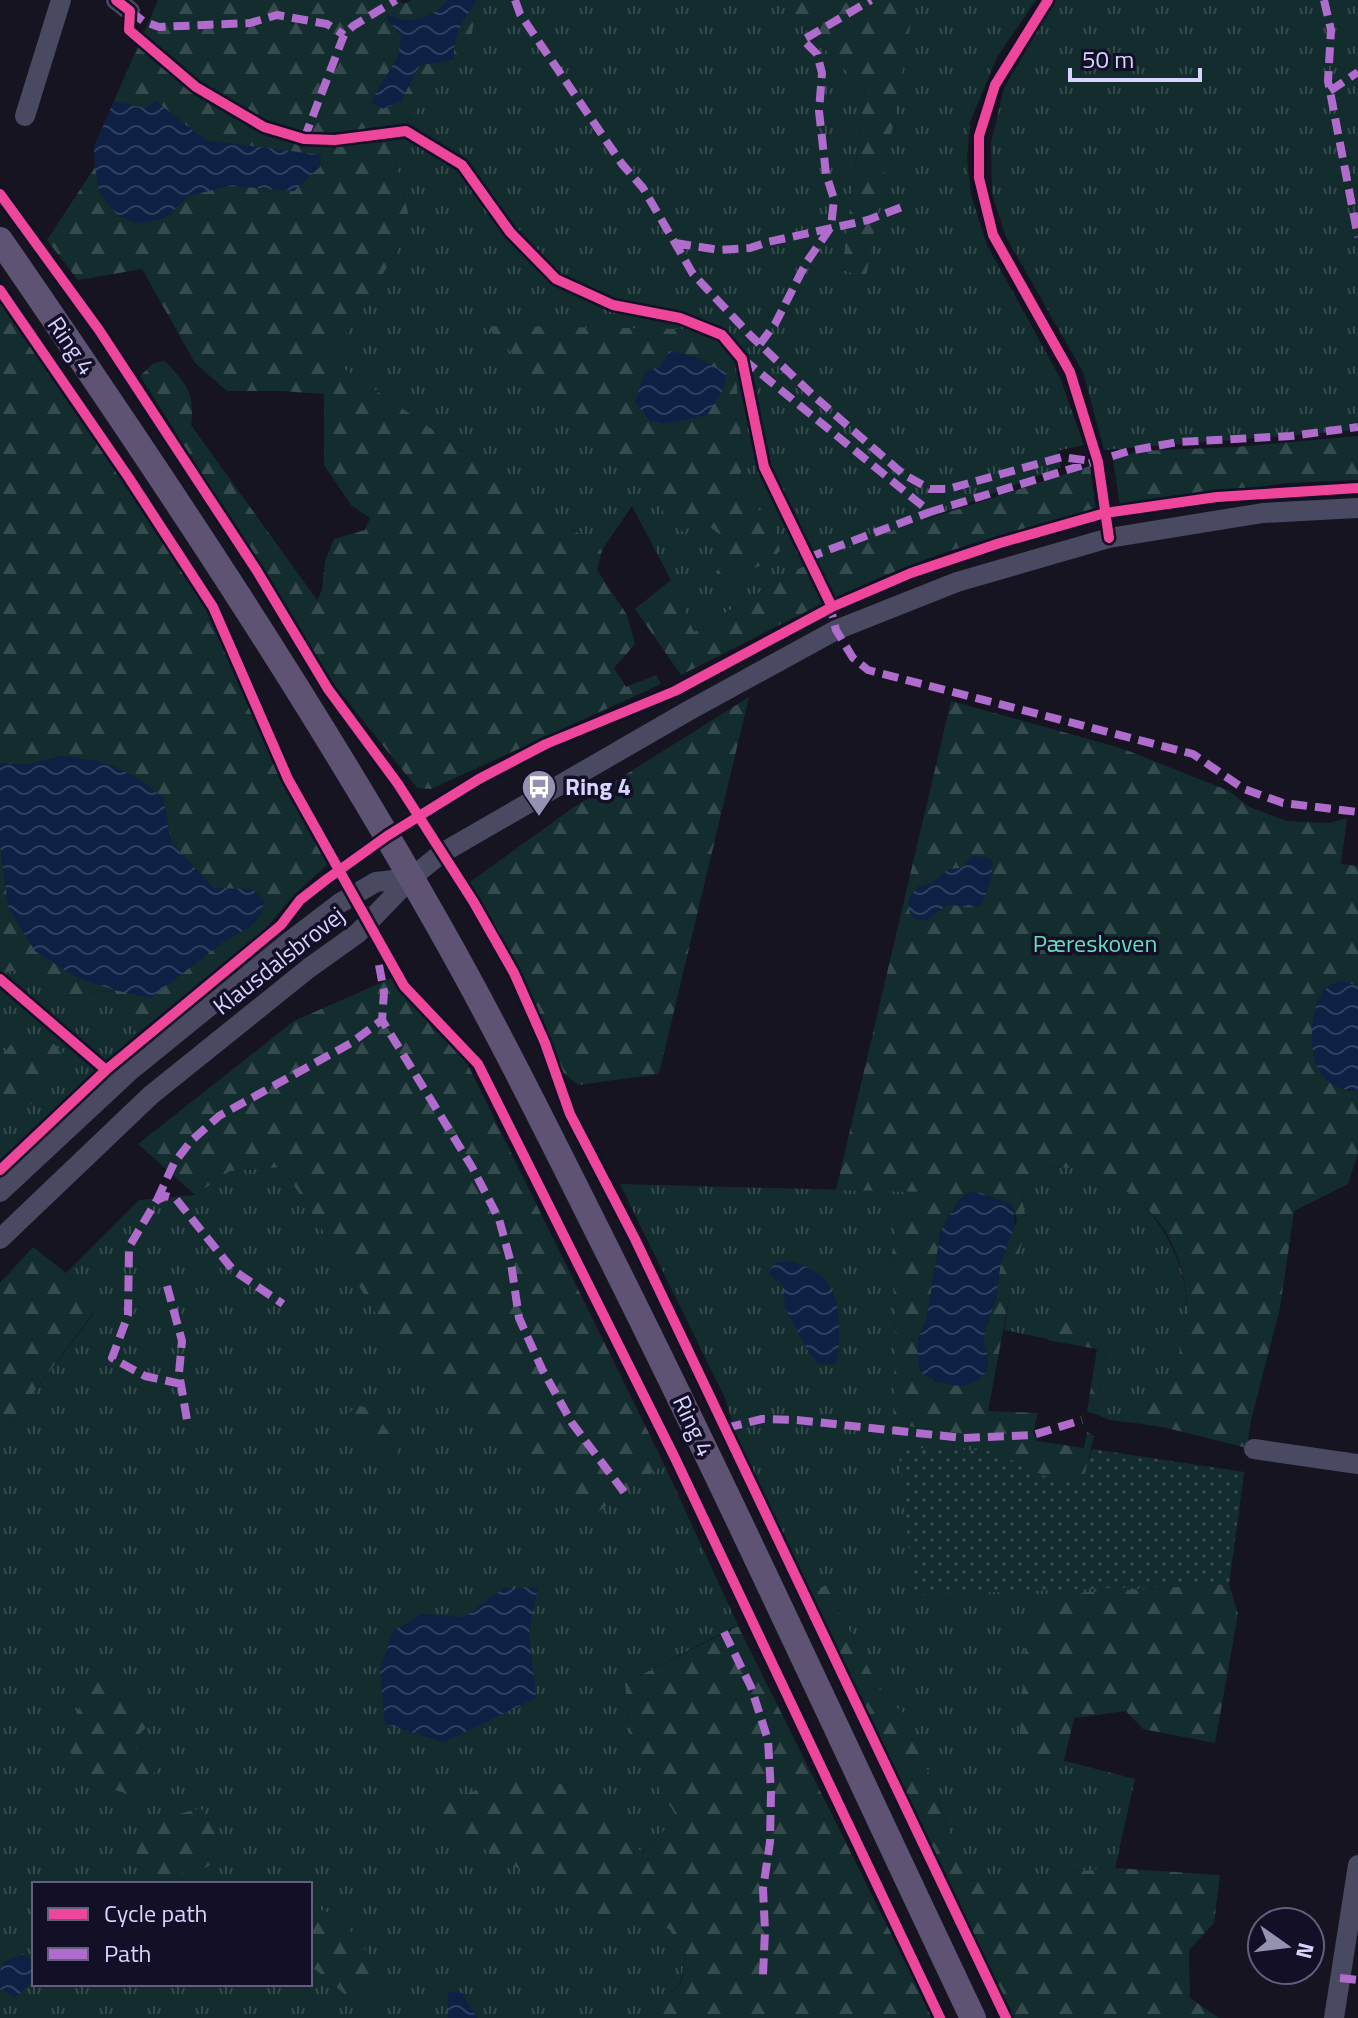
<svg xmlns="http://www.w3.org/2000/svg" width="1358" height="2018" viewBox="0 0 1358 2018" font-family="'Titillium Web',sans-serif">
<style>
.grass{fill:url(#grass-tufts);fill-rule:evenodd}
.forest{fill:url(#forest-firs);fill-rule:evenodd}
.park{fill:url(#park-dots)}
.water{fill:url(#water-waves)}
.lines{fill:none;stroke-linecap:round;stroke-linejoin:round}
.minor{stroke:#4a4962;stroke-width:20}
.major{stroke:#5e5373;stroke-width:26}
.quiet{stroke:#b06ccc;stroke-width:8;stroke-dasharray:16 8;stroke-linecap:butt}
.cycleway-casing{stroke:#130f26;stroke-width:15}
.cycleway{stroke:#ed469a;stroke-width:10}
.labels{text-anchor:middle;stroke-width:7;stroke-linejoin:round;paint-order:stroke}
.street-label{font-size:24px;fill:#d9d4ff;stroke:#130f26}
.poi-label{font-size:24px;font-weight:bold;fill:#d9d4ff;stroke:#130f26;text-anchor:start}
.park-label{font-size:24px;fill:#5fe0c0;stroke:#130f26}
</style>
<defs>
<pattern id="grass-tufts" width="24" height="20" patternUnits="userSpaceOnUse" patternTransform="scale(2)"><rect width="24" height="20" fill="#132c2d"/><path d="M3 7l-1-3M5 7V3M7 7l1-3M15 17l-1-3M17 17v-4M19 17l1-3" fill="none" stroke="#354a4c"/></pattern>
<pattern id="forest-firs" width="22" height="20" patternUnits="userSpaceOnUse" patternTransform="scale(2)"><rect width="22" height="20" fill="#132c2d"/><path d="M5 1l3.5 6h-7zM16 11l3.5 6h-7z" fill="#354a4c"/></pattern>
<pattern id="park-dots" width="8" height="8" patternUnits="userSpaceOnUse" patternTransform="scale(2)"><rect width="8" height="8" fill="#132c2d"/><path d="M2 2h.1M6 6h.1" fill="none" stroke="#354a4c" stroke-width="1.8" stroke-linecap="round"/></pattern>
<pattern id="water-waves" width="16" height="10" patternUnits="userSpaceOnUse" patternTransform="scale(2)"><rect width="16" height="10" fill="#0d2144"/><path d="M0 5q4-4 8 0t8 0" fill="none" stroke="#304060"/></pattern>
</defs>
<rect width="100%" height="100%" fill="#161421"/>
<path class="grass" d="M479 0H777L865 90 842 270 865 276 915 0H1036L997 57 970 122 967 159 971 195 987 245 1060 378 1084 445 1057 451 1061 467 800 568 694 632 671 580 632 506 602 550 412 415 329 359 368 300 411 225 391 141 469 46Z
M1055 0H1358V430L1104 450 1083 372 1006 237 992 194 991 143 1004 88Z
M41 964 58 997 114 990 137 1034 0 1160V974Z
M282 1167 405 1358 598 1512 664 1464 738 1625 625 1683 630 1743 678 1817 641 1853 594 1788 554 1783 518 1773 604 1917 669 1929 685 1953 681 1981 654 2012 655 2018H0V1437L94 1313 66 1273 139 1200 195 1195 230 1171ZM34 1884H310V1984H34Z
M1047 1168C1057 1168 1068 1166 1078 1168 1148 1182 1198 1264 1185 1333 1179 1367 1155 1396 1135 1423L1110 1420 1096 1414 1107 1344 1054 1327 1049 1339 1004 1330 1014 1271 1027 1226 1022 1196 1026 1177Z
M620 1184 928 1192 897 1223 890 1264 896 1311 894 1424 958 1433 997 1435 993 1452 1244 1472 1229 1584 1038 1596 1019 1749 1135 1779 1115 1868 967 1881 909 1718 883 1696 826 1585 810 1593 737 1440 726 1400Z"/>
<path class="forest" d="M158 0H399L403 4 412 0H479L469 46 391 141 411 225 368 300 329 359 412 415 602 550 597 570 627 615 635 644 614 668 626 687 656 675 661 684 431 789 417 788 336 687 140 376 154 363 165 361C187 385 195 392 191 425L317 600 322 590 325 561 334 539 365 530 370 518 351 505 324 465V394L281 391H227L195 363 142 269 78 280 47 240 95 167 94 147Z
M777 0H915L866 277 842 270 865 90Z
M0 297 134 493 209 613 265 741 328 864 295 894 264 931 137 1034 114 990 57 997 41 964 0 974V845L9 909 151 997 224 941 250 927 261 914 264 900 213 888 171 842 163 797 62 756 26 765 0 763Z
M486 326 687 329 735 366 743 460 738 488 774 525 780 551 763 565 735 574 726 586 716 572 728 557 729 542 700 519 683 532Z
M1358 436V480L1285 483 1120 507 1113 459 1139 451 1236 447Z
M1090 466 1096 510C1035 526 973 541 914 564 834 595 758 636 681 675L635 609 671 580 694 632 800 568 897 529Z
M749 697 659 1074 578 1085 553 1064 470 882 574 807Z
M951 701 1121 748 1229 791 1249 807 1287 821 1329 823 1347 818 1341 864 1358 866V986L1340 981 1325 988 1318 1001 1347 1091H1358V1153L1348 1184 1294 1211 1280 1308 1251 1420 1247 1448 1167 1428 1135 1423C1155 1396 1178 1368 1185 1333 1191 1302 1184 1266 1169 1238 1149 1199 1094 1161 1049 1168 1041 1170 1033 1174 1026 1177L1022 1196 1027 1226 1014 1271 988 1411 1038 1413 1033 1432 1037 1441 1084 1448 1087 1432 1094 1436 1084 1477 1053 1480 993 1451 996 1435 958 1433 893 1424 896 1311 890 1265 897 1223 927 1192 836 1190ZM981 1193 1012 1205 1017 1219 1001 1261 995 1302 965 1385 934 1381 918 1340 927 1317 941 1230 960 1199Z
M401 974 460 1049 664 1464 598 1512 537 1479 405 1358 282 1167 230 1171 195 1195 138 1144 294 1021Z
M46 1036 64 1054 59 1076 37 1100 0 1126V1058L17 1037Z
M33 1247 66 1273 94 1312 0 1437V1283Z
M1065 1322C1083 1321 1101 1325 1107 1344L1096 1414 1087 1412 1097 1349 1047 1340 1054 1327Z
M358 1405 373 1410 399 1447 397 1455C373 1469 354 1433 347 1415Z
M1229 1584 1238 1614 1215 1743 1143 1729 1126 1711 1074 1718 1064 1761 1019 1749 1025 1646 1038 1595Z
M826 1585 883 1696 909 1718 967 1881 1115 1868 1220 1875 1214 1923 1189 1950 1190 1998 1219 2018H1010L810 1593Z
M738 1626 933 2018H655L653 2012 682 1981 685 1953 669 1929 604 1917 420 1813 518 1773 554 1783 594 1788 642 1853 677 1817 630 1743 625 1683Z
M95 1680 122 1691 155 1718 130 1744 159 1767 135 1796 84 1781 69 1749 79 1707Z
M200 1808 215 1824 218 1860 200 1871 156 1877 136 1855C146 1822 168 1817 200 1808Z
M310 1906 340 1917 382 1972 376 1994 348 1997 310 1965Z"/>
<path class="park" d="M898 1447 993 1451 1053 1480 1084 1477 1092 1449 1244 1472 1229 1584 914 1595Z"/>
<path class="water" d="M448 0H477C465 19 450 36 455 60L420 65 401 101 384 109 372 103C382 75 400 66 401 36L388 20 387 14C409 26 432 19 448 0Z
M114 101 145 108 156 101 205 140 321 155 320 167 294 191 229 186 189 196 165 218 138 224 118 216 99 192 95 167 94 147Z
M669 351 696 357 727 373 723 390 707 415 665 424 649 420 635 402 645 372 661 366Z
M62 756C110 761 125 768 163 797L171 842 213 888 252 889 264 900 261 914 250 927 224 941 151 998 114 990 76 977 35 951 9 909 0 845V763L26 765Z
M973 856 986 857 993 862 991 879 982 905 969 908 948 904 927 920 915 919 910 913 908 900 917 887 931 883 949 869 961 868Z
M1340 981 1358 986V1091C1322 1090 1310 1064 1312 1031 1313 1017 1315 1001 1324 990 1328 986 1335 983 1340 981Z
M970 1192 981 1193 1012 1205C1020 1230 1007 1240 1001 1263 998 1275 998 1288 995 1300 993 1312 985 1323 984 1335 982 1349 998 1364 978 1380 962 1393 935 1381 920 1372L917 1356 918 1340 927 1317 941 1230 960 1199Z
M787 1261C830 1271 839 1291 839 1333 839 1344 839 1354 836 1364H819L809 1353 785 1308 784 1287 769 1274 774 1263Z
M538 1587 529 1632 536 1698 444 1742 385 1724 380 1670 393 1631 422 1614 464 1617 504 1588Z
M23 1954 34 1961C34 1980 32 1986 14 1997L0 1989V1971L3 1962Z
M448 1991 462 1993 477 2018H448Z"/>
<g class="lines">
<path class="minor" d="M116 0 130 11
M25 116 61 0
M0 1192 131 1070 285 945 340 903 376 882 411 878
M0 1239 151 1095 309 968 358 933 411 878 442 853 688 711 836 630 957 582 1109 538 1263 513 1358 508
M1254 1449 1358 1464
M1334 2018 1358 1865"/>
<path class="major" d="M0 240C154 464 306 691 440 928 500 1034 554 1144 609 1254 735 1506 852 1763 973 2018"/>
<path class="quiet" d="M515 0 520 14 622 164 643 188 693 274 751 336 816 398 903 474 930 489H948L1062 457 1098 462
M1324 0 1331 30 1328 81 1358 237
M130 11 143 21 159 27 250 23 277 15 327 24 344 35
M1330 91 1358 72
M304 139 344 35 353 26 396 0
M675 243 719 250 750 248 768 242 868 220 902 207
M760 344 775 324 806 263 831 227 834 199 826 174 819 111 822 73 817 54 803 40 871 0
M743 359 930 512 1129 451 1178 442 1291 436 1358 427
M807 558 930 512
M829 602 836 630 853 658 868 670 1193 754 1244 789 1283 803 1358 812
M379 965 384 992 382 1020 472 1167 499 1219 511 1263 519 1318 542 1369 572 1423 624 1492
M157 1200 174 1163 191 1141 219 1116 351 1043 382 1020
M167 1286 182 1341 179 1373 188 1426
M181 1384 145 1376 112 1358 128 1315 129 1247 157 1200 166 1196 176 1199 233 1270 283 1304
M726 1428 762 1419 797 1420 963 1438 1033 1435 1082 1420
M724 1632 751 1687 768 1740 771 1792 770 1842 763 1889 765 1931 763 1975
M1340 1978 1358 1980"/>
<g class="cycleway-casing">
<path id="cycleway" d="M116 0 130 11 129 30 196 87 264 127 304 139 335 140 406 131 462 165 510 232 556 279 613 305 680 318 722 335 742 359 764 467 832 607
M1048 0 995 85 979 136V178L993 235 1070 372 1098 462 1109 538
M0 194 99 330 257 571 328 689 398 784 473 901 514 973 545 1043 570 1114 635 1239 1006 2018
M0 290 129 478 213 607 288 779 404 986 478 1064 675 1458 940 2018
M0 979 106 1070
M0 1170 106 1070 281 925 300 900 327 879 387 836 479 779 546 744 675 691 832 607 911 573 1000 543 1105 513 1217 497 1358 488"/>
</g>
<use href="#cycleway" class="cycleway"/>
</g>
<defs>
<g id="bus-pin" transform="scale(1.8)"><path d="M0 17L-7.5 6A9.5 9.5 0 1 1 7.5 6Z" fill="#9591b1" stroke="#130f26"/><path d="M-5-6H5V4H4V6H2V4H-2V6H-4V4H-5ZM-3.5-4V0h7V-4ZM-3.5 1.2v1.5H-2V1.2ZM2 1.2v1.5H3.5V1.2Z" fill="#fff"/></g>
</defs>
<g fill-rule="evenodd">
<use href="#bus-pin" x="539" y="787"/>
</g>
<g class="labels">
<g class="street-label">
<text transform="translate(71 346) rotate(56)" y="8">Ring 4</text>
<text transform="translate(279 961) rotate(-38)" y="8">Klausdalsbrovej</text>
<text transform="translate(693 1426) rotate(65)" y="8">Ring 4</text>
</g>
<g class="poi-label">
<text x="565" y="795">Ring 4</text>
</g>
<g class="park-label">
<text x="1095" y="952">Pæreskoven</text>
</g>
</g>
<rect x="32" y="1882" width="280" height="104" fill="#130f26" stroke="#625e7d" stroke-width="2"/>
<rect x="48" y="1908" width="40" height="12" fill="#ed469a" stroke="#625e7d" stroke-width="2"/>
<text x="104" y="1922" font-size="24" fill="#d9d4ff">Cycle path</text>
<rect x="48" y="1948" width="40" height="12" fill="#b06ccc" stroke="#625e7d" stroke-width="2"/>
<text x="104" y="1962" font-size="24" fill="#d9d4ff">Path</text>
<g transform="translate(1286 1946) rotate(104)"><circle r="38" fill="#130f26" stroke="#625e7d" stroke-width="2"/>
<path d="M0-6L14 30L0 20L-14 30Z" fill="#9591b1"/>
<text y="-12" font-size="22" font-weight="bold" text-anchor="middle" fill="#d9d4ff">N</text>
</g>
<path d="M1070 68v12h130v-12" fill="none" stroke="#d9d4ff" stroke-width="4"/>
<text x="1082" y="68" font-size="24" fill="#d9d4ff" stroke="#130f26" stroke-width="6" paint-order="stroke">50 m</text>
</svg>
